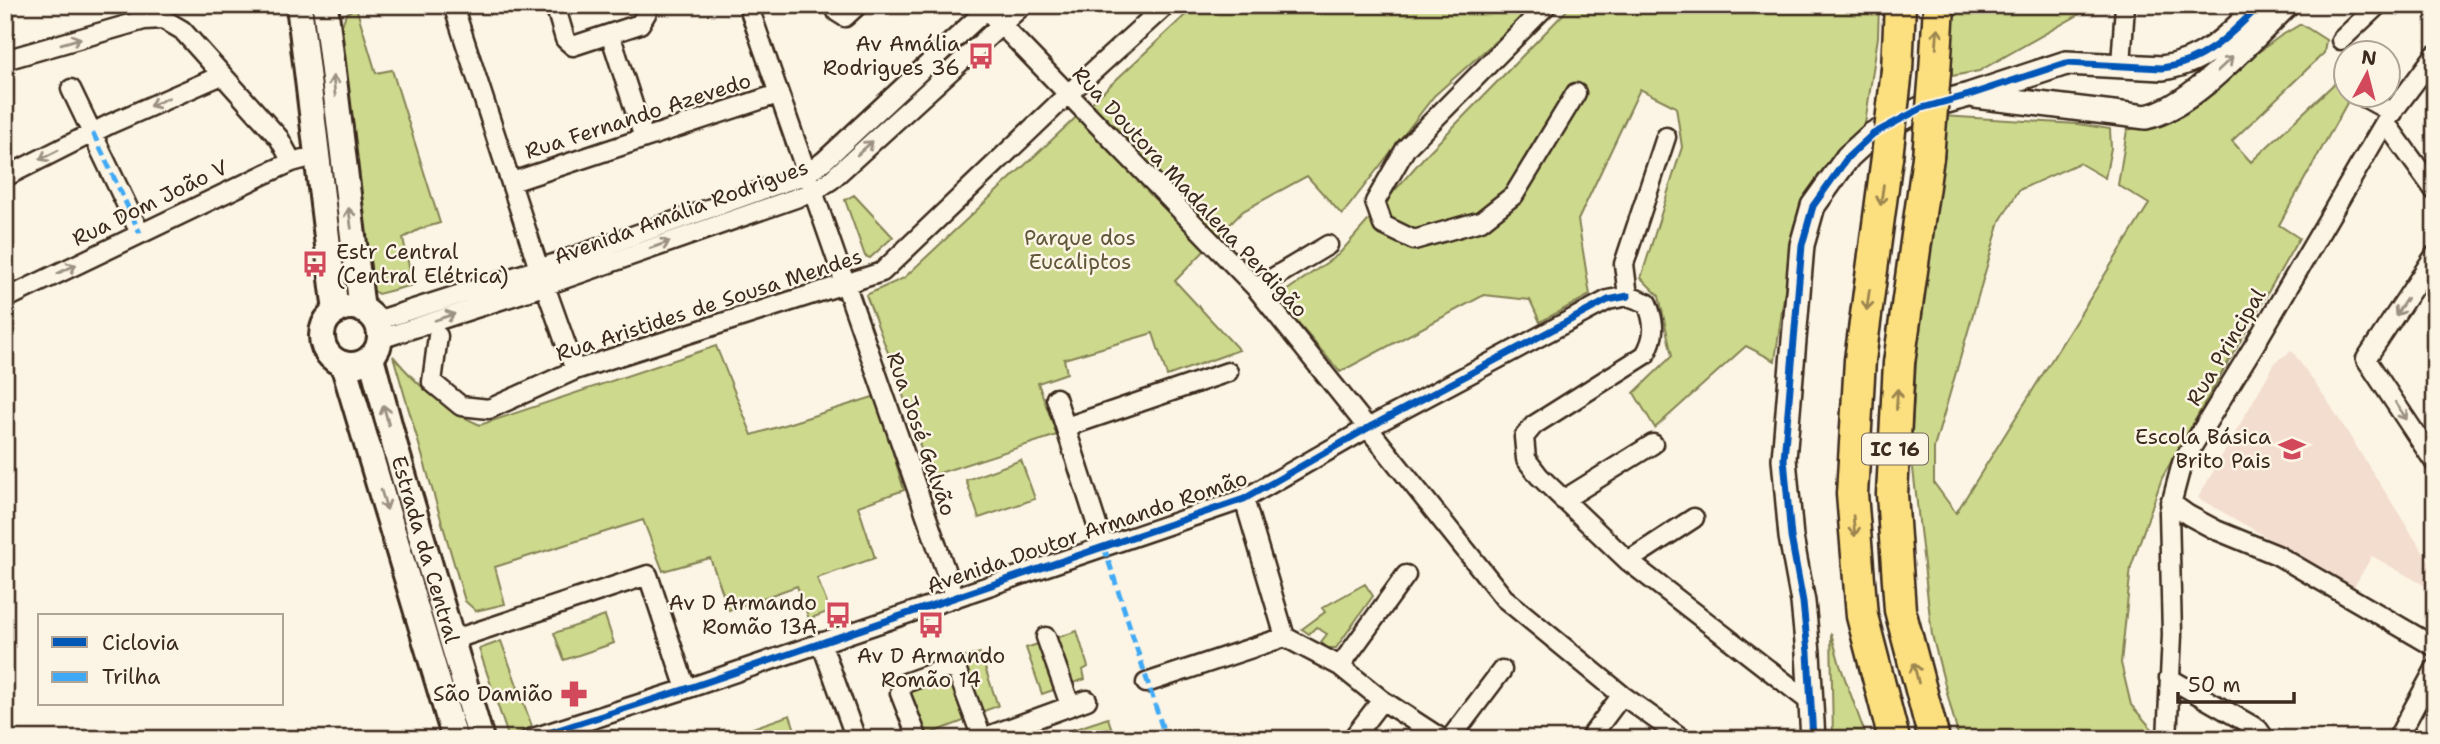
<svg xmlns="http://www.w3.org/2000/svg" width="2440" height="744" viewBox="0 0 2440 744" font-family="'Shantell Sans',sans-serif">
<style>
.built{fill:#f3ddce}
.green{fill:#cdd98c;stroke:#848255;stroke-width:2}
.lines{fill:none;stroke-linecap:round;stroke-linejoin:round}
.minor-casing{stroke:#3b2a1e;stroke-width:23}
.tertiary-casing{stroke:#3b2a1e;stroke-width:28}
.secondary-casing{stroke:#3b2a1e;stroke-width:30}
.trunk-casing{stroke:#3b2a1e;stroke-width:35}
.minor{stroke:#fcf5e5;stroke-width:18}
.tertiary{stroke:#fcf5e5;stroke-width:23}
.secondary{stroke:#fcf5e5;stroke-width:24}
.trunk{stroke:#fce080;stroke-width:30}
.trunk-bridge-casing{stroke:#3b2a1e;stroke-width:35;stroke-linecap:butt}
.trunk-bridge{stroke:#fce080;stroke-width:30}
.quiet{stroke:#3fa9f5;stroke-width:5;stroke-dasharray:10 5;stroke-linecap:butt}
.cycleway-casing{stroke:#fcf5e5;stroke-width:11}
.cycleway{stroke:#0057b8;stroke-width:7}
.oneway{stroke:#9c854f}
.oneway2{stroke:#9c9082}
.labels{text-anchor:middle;stroke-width:5;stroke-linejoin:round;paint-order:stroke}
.shield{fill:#fcf5e5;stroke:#75675a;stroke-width:2}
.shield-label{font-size:19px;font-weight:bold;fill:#3b2a1e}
.poi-label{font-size:21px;fill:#3b2a1e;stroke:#fcf5e5;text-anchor:end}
.street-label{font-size:21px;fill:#3b2a1e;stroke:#fcf5e5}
.park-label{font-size:21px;fill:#60563a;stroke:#fcf5e5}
</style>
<rect width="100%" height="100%" fill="#fcf5e5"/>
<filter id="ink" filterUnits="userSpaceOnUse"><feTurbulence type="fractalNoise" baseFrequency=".0143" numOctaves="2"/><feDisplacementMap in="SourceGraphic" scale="14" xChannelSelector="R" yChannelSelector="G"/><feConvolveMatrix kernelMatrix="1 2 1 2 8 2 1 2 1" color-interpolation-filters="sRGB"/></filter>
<g filter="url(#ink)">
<path class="built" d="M2292 351 2327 400 2435 571V582L2429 588 2372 556 2354 587 2198 498 2276 361Z"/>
<path class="green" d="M1196 5H1536L1434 96 1342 215 1307 176 1243 211 1175 281 1239 350 1167 376 1153 333 1064 359 1067 373 1038 383 1057 435 930 476 895 371 866 295 904 278Z
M1572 5H1879L1878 37 1865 124 1819 174 1794 225 1775 361 1746 346 1655 428 1634 393 1672 356 1659 296 1641 278 1682 147 1676 107 1640 89 1578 220 1590 295 1540 322 1530 300 1484 295 1340 372 1276 298 1339 254 1425 156Z
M1952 5H2085L2087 10 1979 71 1952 76Z
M356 7 376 73 392 70 440 223 420 229 403 238 413 285 378 294 369 287 341 28 346 14Z
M2301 24 2326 40 2324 53 2232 141 2251 162 2336 82 2347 103 2279 225 2299 238 2162 478 2131 567 2121 663 2131 705 2161 739H1959L1932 635 1911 451 1916 361 1942 116 2078 124 2110 129 2111 148 2105 178 2079 163 2019 190 2000 221 1934 448V483L1956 513 2149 204 2118 185 2127 130 2163 122 2279 37Z
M854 195 893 237 870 258 865 256 845 200Z
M716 346 752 435 876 396 904 490 858 506 875 558 817 578 830 611 809 619 797 586 729 610 710 558 663 571 643 520 495 567 505 604 476 611 465 601 393 356C418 386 444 409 480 425Z
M1021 460 1035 499 979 518 966 480Z
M1365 584 1373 596 1336 648H1327L1321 642 1327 634 1316 627 1309 634 1302 629 1325 612 1322 608Z
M605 616 614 643 564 660 554 633Z
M1077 631 1088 667 1083 670 1085 679 1042 694 1026 648Z
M1831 633 1840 665 1867 739H1833Z
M501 641 533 729 508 736 479 649Z
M980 653 998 706 981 712 963 658Z
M952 673 969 719 924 736 906 690Z
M790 715 798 739H721Z
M1108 718 1115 739H1051V737Z"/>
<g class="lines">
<g class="minor-casing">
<path id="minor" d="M453 5 539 269 575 370
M555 5 565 39 573 46 640 24 647 12 645 5
M748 5 955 598
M835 5 837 12 845 17 858 5
M982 5 1256 288 1504 598 1622 695 1683 739
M1547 5 1406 148 1375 202 1383 225 1414 240 1481 221 1514 195 1576 93
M610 34 644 138
M2341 40 2378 5
M5 60 144 20 163 19 182 30 279 138 292 162
M2121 65 2125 5
M71 89 140 233
M2364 97 2393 113
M2385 122 2435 191
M5 177 110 124 222 75
M512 182 778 94
M2435 255 2366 359 2435 463
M1256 288 1328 245
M1628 296 1647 303C1655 323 1656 336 1645 355L1534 425 1524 437 1526 459 1539 476 1628 561 1810 702
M1628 296 1624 264 1666 137
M5 299 265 174 292 162 303 159
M376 321 539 269 807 174 825 160 991 5
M438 336 432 382 461 406 489 409 575 370 882 272 1067 95 1166 5
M380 339 544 286 813 192 831 180 1023 5
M1056 398 1104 547
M1066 427 1228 372
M1244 499 1285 637 1340 666 1382 700 1442 739
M1563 500 1653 444
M2170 502 2188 515 2216 530 2277 555 2435 647
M1628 561 1694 518
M1046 637 1070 705
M452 640 648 575 686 689
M821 642 856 739
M1340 666 1406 575
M2169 678 2258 729 2265 739
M1146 683 1285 637
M530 739 686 689 1244 499 1366 429 1608 300 1628 296
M918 739 900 693 902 684 947 668 957 671 982 738
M980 739 1087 700
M1352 739 1382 700
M1450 739 1502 670
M1589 739 1622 695
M2167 739 2172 635 2169 512 2182 463 2255 344 2385 122 2435 55
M2397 739 2435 669"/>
</g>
<g class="tertiary-casing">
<path id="tertiary" d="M1975 96 2146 117C2192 108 2252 38 2287 5
M1813 739 1808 653 1803 602 1791 537 1784 459 1802 245 1813 206 1848 157 1873 134 1922 108 1969 95 2066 63 2162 68C2204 63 2231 34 2260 5"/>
</g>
<g class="secondary-casing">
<g id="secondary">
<path d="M299 5 336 312"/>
<path d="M325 5 362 310"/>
<circle cx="351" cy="336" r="29"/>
<path id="s1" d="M371 357 396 450 481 739"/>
<path d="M343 364 455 739"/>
</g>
</g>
<g class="trunk-casing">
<path id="trunk" d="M1897 70 1900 5
M1935 72 1939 5
M1887 157 1860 360 1852 494 1862 616 1894 739
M1928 157 1899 363 1892 494 1900 610 1934 739"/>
</g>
<use href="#minor" class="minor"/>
<use href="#tertiary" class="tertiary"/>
<use href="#secondary" class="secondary"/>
<use href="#trunk" class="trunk"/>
<g class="trunk-bridge-casing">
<path id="trunk-bridge" d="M1887 157 1897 70
M1928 157 1935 72"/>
</g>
<use href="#trunk-bridge" class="trunk-bridge"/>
<path class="quiet" d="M93 133 140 233
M1104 547 1166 739"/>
<g class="cycleway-casing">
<path id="cycleway" d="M530 739 686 689 1244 499 1366 429 1608 300 1628 296
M1813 739 1808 653 1803 602 1791 537 1784 459 1802 245 1813 206 1848 157 1873 134 1922 108 1969 95 2066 63 2162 68C2204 63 2231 34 2260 5"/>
</g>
<use href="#cycleway" class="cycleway"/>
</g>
<defs><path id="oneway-shaft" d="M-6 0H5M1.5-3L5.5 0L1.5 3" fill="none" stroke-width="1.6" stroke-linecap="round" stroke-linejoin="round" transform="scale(1.75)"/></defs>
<g class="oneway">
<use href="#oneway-shaft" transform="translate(1937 38) rotate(-86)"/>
<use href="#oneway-shaft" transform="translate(1882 195) rotate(98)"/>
<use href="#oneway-shaft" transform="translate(1868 300) rotate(98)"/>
<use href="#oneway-shaft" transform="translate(1897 399) rotate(-87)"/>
<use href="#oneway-shaft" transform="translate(1854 526) rotate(85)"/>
<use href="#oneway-shaft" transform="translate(1916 673) rotate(-104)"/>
</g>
<g class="oneway2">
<use href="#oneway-shaft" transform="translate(71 41) rotate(-16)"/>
<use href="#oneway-shaft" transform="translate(2225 64) rotate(-43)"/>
<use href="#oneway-shaft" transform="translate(334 86) rotate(-97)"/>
<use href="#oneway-shaft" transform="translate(159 102) rotate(156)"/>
<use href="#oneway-shaft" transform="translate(865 148) rotate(-42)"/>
<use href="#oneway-shaft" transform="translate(49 155) rotate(153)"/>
<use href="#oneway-shaft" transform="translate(350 218) rotate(-97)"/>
<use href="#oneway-shaft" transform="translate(660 245) rotate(-19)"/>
<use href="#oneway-shaft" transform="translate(67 269) rotate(-26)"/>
<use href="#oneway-shaft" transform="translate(2401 307) rotate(123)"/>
<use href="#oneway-shaft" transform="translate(445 317) rotate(-18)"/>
<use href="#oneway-shaft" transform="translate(2401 411) rotate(57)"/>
<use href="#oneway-shaft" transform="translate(386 415) rotate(-105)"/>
<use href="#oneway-shaft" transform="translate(384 500) rotate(73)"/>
</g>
</g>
<defs>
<g id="bus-bare" transform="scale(2.1)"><path d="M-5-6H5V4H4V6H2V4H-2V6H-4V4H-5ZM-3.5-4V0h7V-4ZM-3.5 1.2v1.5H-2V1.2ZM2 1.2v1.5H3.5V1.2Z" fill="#d1495b" stroke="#fcf5e5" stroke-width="2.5" paint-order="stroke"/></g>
<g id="school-bare" transform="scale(2.1)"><path d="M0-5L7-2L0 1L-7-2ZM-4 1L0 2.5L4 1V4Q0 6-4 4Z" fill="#d1495b" stroke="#fcf5e5" stroke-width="2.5" paint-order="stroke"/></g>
<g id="pharmacy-bare" transform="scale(2.1)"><path d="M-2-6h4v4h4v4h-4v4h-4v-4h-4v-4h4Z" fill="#d1495b" stroke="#fcf5e5" stroke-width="2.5" paint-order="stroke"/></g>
</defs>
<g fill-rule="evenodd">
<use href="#bus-bare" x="981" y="56"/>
<use href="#bus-bare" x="315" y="264"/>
<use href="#school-bare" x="2292" y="449"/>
<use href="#bus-bare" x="838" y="615"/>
<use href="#bus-bare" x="931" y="625"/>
<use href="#pharmacy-bare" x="574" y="694"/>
</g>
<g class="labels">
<rect class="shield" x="1862" y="433.5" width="66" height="31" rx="5"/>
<g class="shield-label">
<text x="1895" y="456">IC 16</text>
</g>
<g class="poi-label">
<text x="960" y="51">Av Amália<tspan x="960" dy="24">Rodrigues 36</tspan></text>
<text x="336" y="259" text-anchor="start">Estr Central<tspan x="336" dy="24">(Central Elétrica)</tspan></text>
<text x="2271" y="444">Escola Básica<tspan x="2271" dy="24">Brito Pais</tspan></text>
<text x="817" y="610">Av D Armando<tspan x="817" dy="24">Romão 13A</tspan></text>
<text x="931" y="663" text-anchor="middle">Av D Armando<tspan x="931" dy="24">Romão 14</tspan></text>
<text x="553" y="701">São Damião</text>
</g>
<g class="street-label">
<text transform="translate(638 116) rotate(-18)" y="7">Rua Fernando Azevedo</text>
<text transform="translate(1190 192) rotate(47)" y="7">Rua Doutora Madalena Perdigão</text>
<text transform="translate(150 203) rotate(-26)" y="7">Rua Dom João V</text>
<text transform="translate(681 212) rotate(-20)" y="7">Avenida Amália Rodrigues</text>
<text transform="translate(709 305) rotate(-18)" y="7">Rua Aristides de Sousa Mendes</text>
<text transform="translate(2226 347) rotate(-59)" y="7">Rua Principal</text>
<text transform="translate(921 434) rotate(71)" y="7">Rua José Galvão</text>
<text transform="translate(1087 532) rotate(-19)" y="7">Avenida Doutor Armando Romão</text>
<text dy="7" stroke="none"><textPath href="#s1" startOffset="200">Estrada da Central</textPath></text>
</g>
<g class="park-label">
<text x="1080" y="245">Parque dos<tspan x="1080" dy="24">Eucaliptos</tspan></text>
</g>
</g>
<rect width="2440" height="744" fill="none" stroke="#fcf5e5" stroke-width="28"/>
<rect x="14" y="14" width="2412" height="716" fill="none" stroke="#3b2a1e" stroke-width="2.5" filter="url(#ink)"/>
<rect x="38" y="614" width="245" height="91" fill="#fcf5e5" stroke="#afa495" stroke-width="2"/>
<rect x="52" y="637" width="35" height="10" fill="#0057b8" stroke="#afa495" stroke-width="2"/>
<text x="102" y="650" font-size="21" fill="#3b2a1e">Ciclovia</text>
<rect x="52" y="672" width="35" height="10" fill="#3fa9f5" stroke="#afa495" stroke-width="2"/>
<text x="102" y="684" font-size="21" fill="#3b2a1e">Trilha</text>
<g transform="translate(2367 74) rotate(7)"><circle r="33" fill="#fcf5e5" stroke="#afa495" stroke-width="2"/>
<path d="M0-5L12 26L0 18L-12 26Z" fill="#d1495b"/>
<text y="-10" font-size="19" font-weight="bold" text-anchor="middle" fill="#3b2a1e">N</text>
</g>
<path d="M2178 692v10h116v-10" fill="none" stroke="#3b2a1e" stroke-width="3.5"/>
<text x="2188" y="692" font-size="21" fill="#3b2a1e" stroke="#fcf5e5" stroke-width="5" paint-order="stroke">50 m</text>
</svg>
